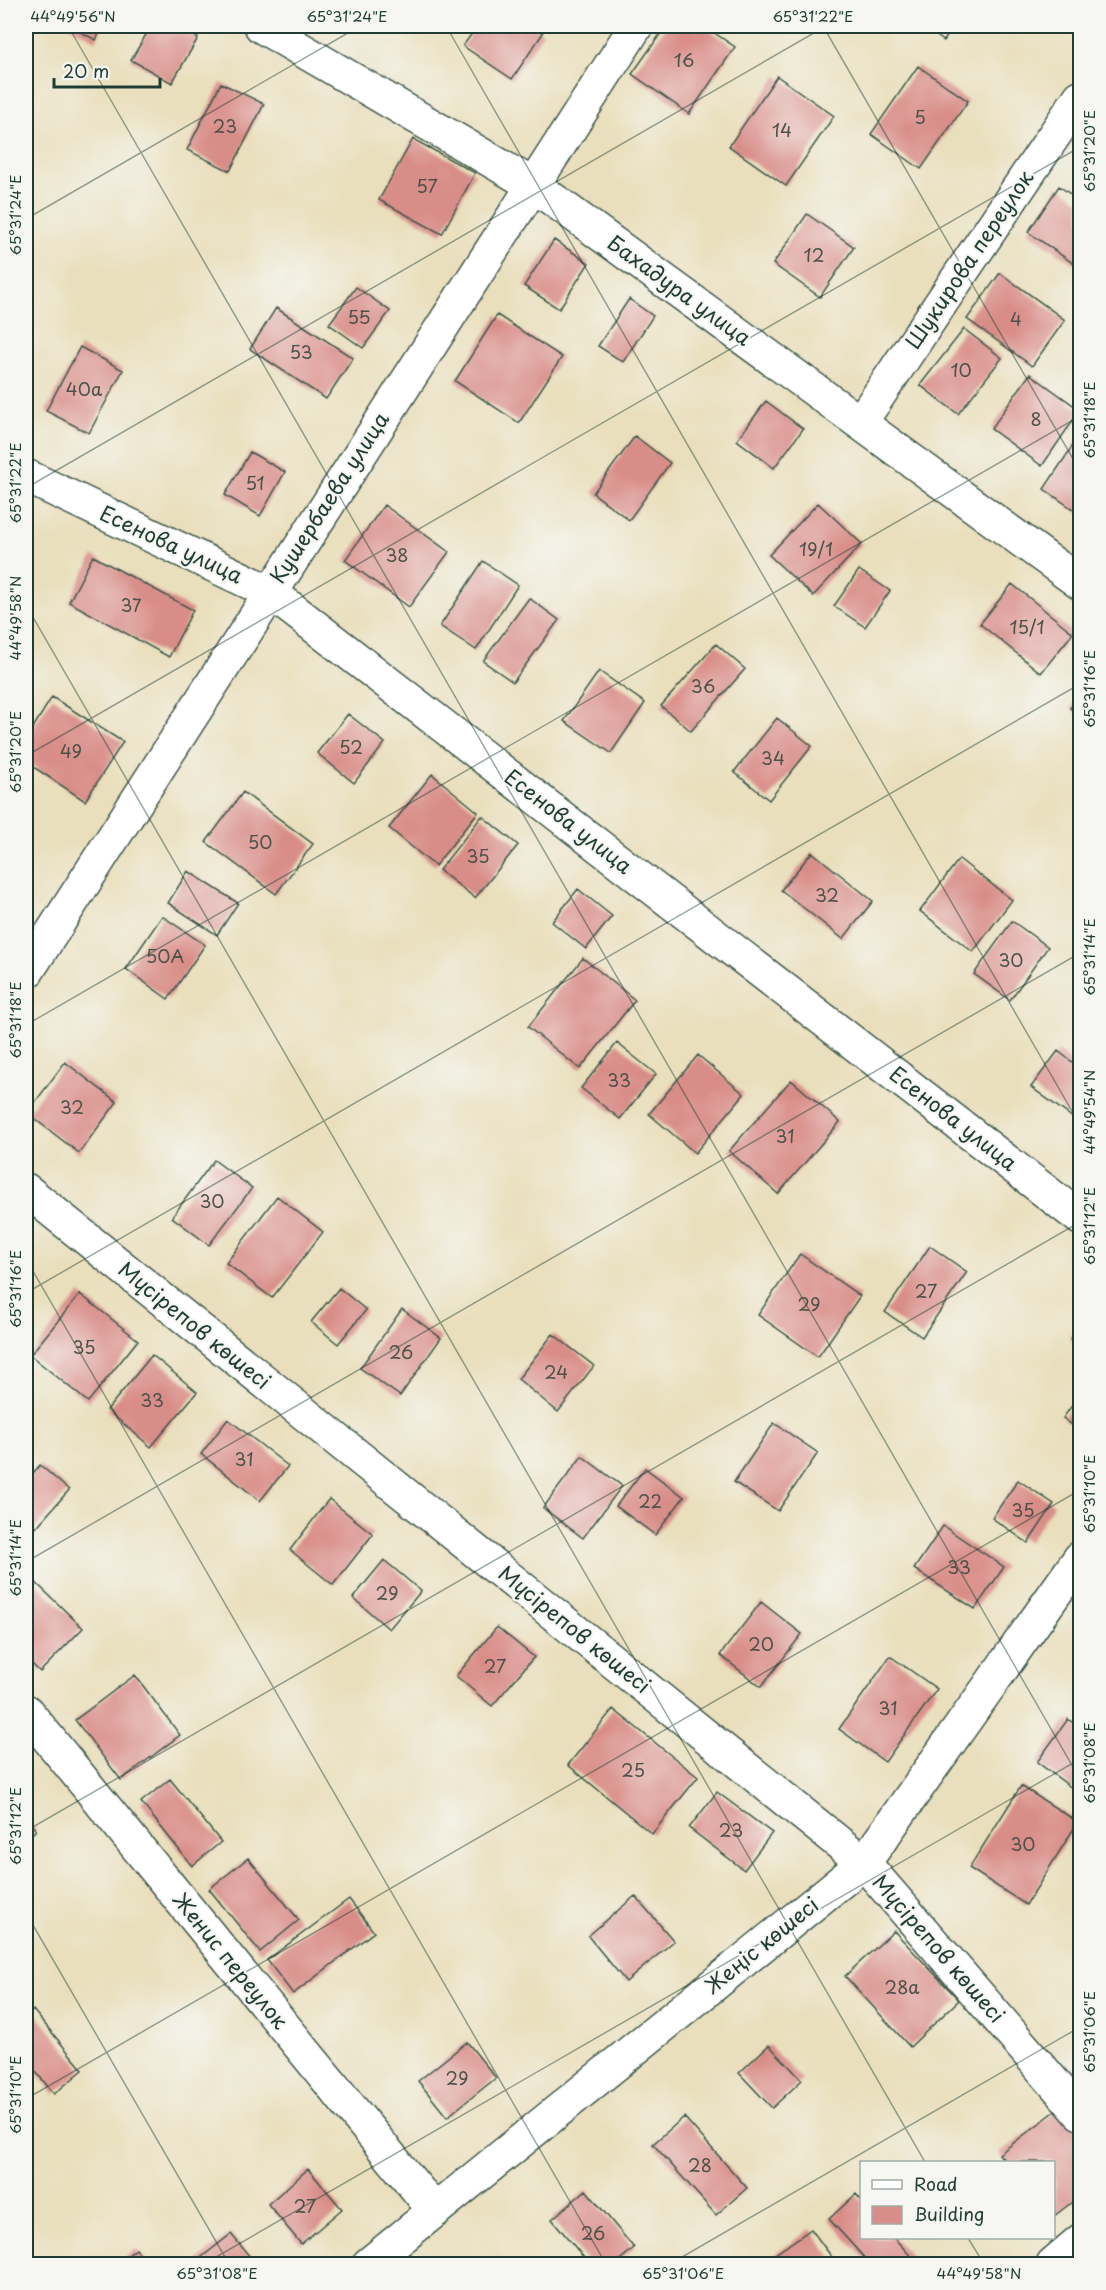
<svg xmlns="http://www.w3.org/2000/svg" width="1106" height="2290" viewBox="0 0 1106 2290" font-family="'Playpen Sans',sans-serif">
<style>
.building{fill:#d98d88}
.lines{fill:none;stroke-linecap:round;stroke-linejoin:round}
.minor-casing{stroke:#3d5548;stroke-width:36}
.minor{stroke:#fff;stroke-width:33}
.ticks{fill:none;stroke:#1f3d34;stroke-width:1.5;stroke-opacity:0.45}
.labels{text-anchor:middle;stroke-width:4.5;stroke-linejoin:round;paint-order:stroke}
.number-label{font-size:18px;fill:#4e5149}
.street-label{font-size:21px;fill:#1f3d34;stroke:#f6f6f2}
.neatline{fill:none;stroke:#1f3d34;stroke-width:2}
.ticks-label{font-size:15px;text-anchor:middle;fill:#1f3d34}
</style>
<rect width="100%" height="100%" fill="#f6f6f2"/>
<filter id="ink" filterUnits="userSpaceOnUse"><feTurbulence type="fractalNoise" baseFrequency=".0167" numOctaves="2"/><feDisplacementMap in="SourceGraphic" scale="12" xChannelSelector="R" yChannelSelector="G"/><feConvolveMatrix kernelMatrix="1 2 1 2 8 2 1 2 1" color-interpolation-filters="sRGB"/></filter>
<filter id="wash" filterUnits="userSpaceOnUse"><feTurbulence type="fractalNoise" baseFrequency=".008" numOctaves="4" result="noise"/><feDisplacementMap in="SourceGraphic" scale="24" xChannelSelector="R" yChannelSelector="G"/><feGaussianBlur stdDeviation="1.35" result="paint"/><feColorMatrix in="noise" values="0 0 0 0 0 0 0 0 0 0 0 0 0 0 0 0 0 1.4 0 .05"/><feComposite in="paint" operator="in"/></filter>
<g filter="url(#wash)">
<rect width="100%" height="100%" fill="#e9dfbc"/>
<g id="blocks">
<path class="building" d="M68 26H103L96 40Z
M151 26H177L198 38 172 83 131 60Z
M477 26H532L543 33 512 79 463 46Z
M666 26H704L735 47 689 114 632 74Z
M922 26H954L944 41Z
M918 66 968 101 921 169 871 134Z
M777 76 834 116 786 186 729 146Z
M221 83 264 104 230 171 187 150Z
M413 139 475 173 442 234 379 200Z
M1059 186 1080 201V268L1028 232Z
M807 214 854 247 820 297 773 264Z
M554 240 589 263 559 309 524 286Z
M1000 273 1065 320 1032 366 967 319Z
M356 287 390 311 363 348 329 324Z
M629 299 653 316 623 362 598 346Z
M276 308 353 358 326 399 250 349Z
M497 315 562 357 519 423 455 381Z
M964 329 1002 358 958 414 920 385Z
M80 347 123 370 89 433 46 411Z
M1030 374 1080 410 1042 466 991 429Z
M766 401 803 429 774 468 737 440Z
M1080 435V514L1044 489Z
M635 436 670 463 629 520 593 493Z
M250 452 285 472 260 516 225 495Z
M818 503 862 544 813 596 769 555Z
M384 505 449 552 409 607 345 560Z
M93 556 193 610 169 657 69 602Z
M483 561 518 585 476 650 440 626Z
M859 570 890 591 865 627 834 606Z
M1012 584 1073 633 1041 673 980 624Z
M529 598 559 620 513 682 483 661Z
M716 644 745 669 691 731 661 706Z
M599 671 645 703 611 753 564 721Z
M1080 696V717L1070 708Z
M52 697 123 742 85 801 26 762V739Z
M348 714 385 743 354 783 317 753Z
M777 718 812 746 769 800 734 772Z
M432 774 478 812 435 866 389 828Z
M243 792 313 844 276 894 206 842Z
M482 816 518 845 475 898 439 870Z
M812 852 873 901 843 939 781 890Z
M959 859 1012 900 973 952 920 911Z
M188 871 238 903 217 935 168 903Z
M578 889 612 916 586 949 552 922Z
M162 916 205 945 168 999 126 969Z
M1012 921 1048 947 1010 1000 974 974Z
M583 958 635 1000 580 1069 528 1027Z
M617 1043 656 1074 620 1119 581 1088Z
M1058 1051 1080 1068V1123L1031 1087Z
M698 1055 744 1094 695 1153 649 1114Z
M65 1062 117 1102 79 1153 27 1113Z
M791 1080 840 1122 778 1194 729 1151Z
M214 1160 252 1188 209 1245 172 1217Z
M277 1196 323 1232 272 1298 226 1263Z
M930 1246 967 1272 922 1337 885 1312Z
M800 1254 860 1296 818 1357 758 1315Z
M339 1288 366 1310 338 1344 311 1322Z
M80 1294 138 1340 88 1402 30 1355Z
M402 1309 441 1338 400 1396 360 1368Z
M1080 1325V1347L1070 1339Z
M553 1334 594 1366 558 1412 518 1379Z
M152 1355 197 1392 151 1447 107 1410Z
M1080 1394V1431L1063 1418Z
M228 1419 288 1466 260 1501 201 1454Z
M774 1423 818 1453 778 1511 734 1482Z
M582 1456 622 1486 583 1538 543 1508Z
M40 1465 69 1490 26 1539V1481Z
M645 1468 684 1497 655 1535 616 1506Z
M1018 1480 1054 1504 1028 1543 992 1518Z
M329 1499 373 1534 333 1585 290 1550Z
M943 1526 1004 1567 975 1609 914 1569Z
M384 1560 421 1591 389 1629 353 1598Z
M30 1577 83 1628 40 1672 26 1658V1582Z
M761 1602 802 1634 761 1687 720 1655Z
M497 1627 534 1657 492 1706 456 1676Z
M890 1656 937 1689 885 1762 839 1729Z
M135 1675 180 1735 121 1780 75 1720Z
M613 1709 698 1777 652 1834 568 1765Z
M1068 1719 1080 1728V1794L1037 1762Z
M170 1779 221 1842 192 1866 141 1802Z
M1021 1786 1078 1822 1026 1905 969 1868Z
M717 1792 772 1833 744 1870 689 1828Z
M26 1818 36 1830 26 1840Z
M248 1858 299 1920 260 1952 209 1889Z
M635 1896 674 1941 626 1982 588 1936Z
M349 1899 374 1932 293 1994 267 1960Z
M894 1931 959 2000 910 2047 845 1976Z
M33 2010 83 2070 54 2094 26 2060V2017Z
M467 2042 496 2078 447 2117 418 2081Z
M769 2045 802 2080 772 2108 739 2073Z
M1062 2106 1080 2131V2196L1054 2216V2162H1006L999 2154Z
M684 2117 747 2188 716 2215 653 2144Z
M308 2169 342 2209 301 2244 268 2204Z
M586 2190 634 2248 615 2264H589L552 2219Z
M856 2194 862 2201V2238H894L918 2264H870L829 2219Z
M811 2229 837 2264H761Z
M231 2234 256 2264H193Z
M136 2249 149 2264H117Z"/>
</g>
</g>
<g filter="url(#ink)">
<use href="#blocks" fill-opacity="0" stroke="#3d5548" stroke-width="1.5"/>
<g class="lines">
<g class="minor-casing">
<path id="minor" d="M261 26 533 185 1080 583
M860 423 1080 97
M26 476 270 592 1080 1218
M26 973 636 26
M26 1190 864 1863 1080 2113
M26 1711 435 2211
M369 2264 864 1863 1080 1558
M1053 2264 1080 2241"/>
</g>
<use href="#minor" class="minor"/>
</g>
</g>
<path class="ticks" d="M68 26 1080 1779M446 26 1080 1125M823 26 1080 471M26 219 360 26M26 488 826 26M26 605 925 2162M26 756 1080 147M26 1025 1080 416M26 1259 606 2264M26 1293 1080 684M26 1562 1080 953M26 1831 1080 1222M26 1913 229 2264M26 2099 1080 1490M968 2238 984 2264M204 2264 1080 1759M670 2264 1080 2027"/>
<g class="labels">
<g class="number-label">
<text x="684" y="67">16</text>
<text x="920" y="124">5</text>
<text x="225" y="133">23</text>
<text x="782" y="137">14</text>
<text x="427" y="193">57</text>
<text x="814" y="262">12</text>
<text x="359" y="324">55</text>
<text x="1016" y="326">4</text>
<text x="301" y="359">53</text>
<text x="961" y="377">10</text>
<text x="84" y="396">40а</text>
<text x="1036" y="426">8</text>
<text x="255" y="490">51</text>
<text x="816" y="556">19/1</text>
<text x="397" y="562">38</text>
<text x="131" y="612">37</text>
<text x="1027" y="634">15/1</text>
<text x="703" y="693">36</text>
<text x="351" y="754">52</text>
<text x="71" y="758">49</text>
<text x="773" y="765">34</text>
<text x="260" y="849">50</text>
<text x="478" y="863">35</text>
<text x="827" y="902">32</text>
<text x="165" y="963">50А</text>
<text x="1011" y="967">30</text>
<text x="619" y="1087">33</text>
<text x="72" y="1114">32</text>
<text x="785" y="1143">31</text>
<text x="212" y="1208">30</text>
<text x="926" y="1298">27</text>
<text x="809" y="1311">29</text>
<text x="84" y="1354">35</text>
<text x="401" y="1359">26</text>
<text x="556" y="1379">24</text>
<text x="152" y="1407">33</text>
<text x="244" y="1466">31</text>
<text x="650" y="1508">22</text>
<text x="1023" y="1517">35</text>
<text x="959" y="1574">33</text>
<text x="387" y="1600">29</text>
<text x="761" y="1651">20</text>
<text x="495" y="1673">27</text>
<text x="888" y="1715">31</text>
<text x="633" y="1777">25</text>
<text x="731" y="1837">23</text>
<text x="1023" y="1851">30</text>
<text x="902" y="1994">28а</text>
<text x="457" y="2085">29</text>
<text x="700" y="2172">28</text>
<text x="305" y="2213">27</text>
<text x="593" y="2240">26</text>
</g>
<g class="street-label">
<text transform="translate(970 260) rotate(-56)" y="7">Шукирова переулок</text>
<text transform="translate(679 291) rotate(36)" y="7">Бахадура улица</text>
<text transform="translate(330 498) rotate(-57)" y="7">Кушербаева улица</text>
<text transform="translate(171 545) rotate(25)" y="7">Есенова улица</text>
<text transform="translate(568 822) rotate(38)" y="7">Есенова улица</text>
<text transform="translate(953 1119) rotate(38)" y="7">Есенова улица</text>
<text transform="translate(194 1326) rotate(39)" y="7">Мүсірепов көшесі</text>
<text transform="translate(574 1630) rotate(39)" y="7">Мүсірепов көшесі</text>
<text transform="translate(762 1946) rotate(-39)" y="7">Жеңіс көшесі</text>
<text transform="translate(938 1949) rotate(49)" y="7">Мүсірепов көшесі</text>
<text transform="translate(230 1961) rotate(51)" y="7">Женис переулок</text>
</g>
</g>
<rect width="1106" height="2290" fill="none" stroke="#f6f6f2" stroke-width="66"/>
<rect x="860" y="2161" width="195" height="78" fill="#f6f6f2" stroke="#a0aca6" stroke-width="1.5"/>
<rect x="872" y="2180" width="30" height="9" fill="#ffffff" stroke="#a0aca6" stroke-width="1.5"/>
<text x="914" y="2191" font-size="18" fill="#1f3d34">Road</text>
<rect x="872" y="2206" width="30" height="18" fill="#d98d88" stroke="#a0aca6" stroke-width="1.5"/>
<text x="914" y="2221" font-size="18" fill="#1f3d34">Building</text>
<path d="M54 78v9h106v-9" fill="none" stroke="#1f3d34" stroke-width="3"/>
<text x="63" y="78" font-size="18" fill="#1f3d34" stroke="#f6f6f2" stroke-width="4.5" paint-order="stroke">20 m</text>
<rect x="33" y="33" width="1040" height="2224" class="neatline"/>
<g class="ticks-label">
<text x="73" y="22">44°49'56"N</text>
<text x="347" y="22">65°31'24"E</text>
<text x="813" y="22">65°31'22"E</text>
<text transform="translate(1090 151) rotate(-90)" y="5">65°31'20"E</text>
<text transform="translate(16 215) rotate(-90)" y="5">65°31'24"E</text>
<text transform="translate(1090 420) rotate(-90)" y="5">65°31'18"E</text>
<text transform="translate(16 483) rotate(-90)" y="5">65°31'22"E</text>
<text transform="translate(16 618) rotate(-90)" y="5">44°49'58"N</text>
<text transform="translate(1090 689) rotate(-90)" y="5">65°31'16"E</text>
<text transform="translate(16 752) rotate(-90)" y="5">65°31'20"E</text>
<text transform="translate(1090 957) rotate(-90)" y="5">65°31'14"E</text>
<text transform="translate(16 1020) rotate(-90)" y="5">65°31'18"E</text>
<text transform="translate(1090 1112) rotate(-90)" y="5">44°49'54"N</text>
<text transform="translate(1090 1226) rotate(-90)" y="5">65°31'12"E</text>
<text transform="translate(16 1289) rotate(-90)" y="5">65°31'16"E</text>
<text transform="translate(1090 1494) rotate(-90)" y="5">65°31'10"E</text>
<text transform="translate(16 1558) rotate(-90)" y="5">65°31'14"E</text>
<text transform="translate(1090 1763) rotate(-90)" y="5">65°31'08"E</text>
<text transform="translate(16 1826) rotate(-90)" y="5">65°31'12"E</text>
<text transform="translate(1090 2032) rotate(-90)" y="5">65°31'06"E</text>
<text transform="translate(16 2095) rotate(-90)" y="5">65°31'10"E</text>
<text x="217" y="2279">65°31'08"E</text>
<text x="683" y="2279">65°31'06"E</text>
<text x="979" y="2279">44°49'58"N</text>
</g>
</svg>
